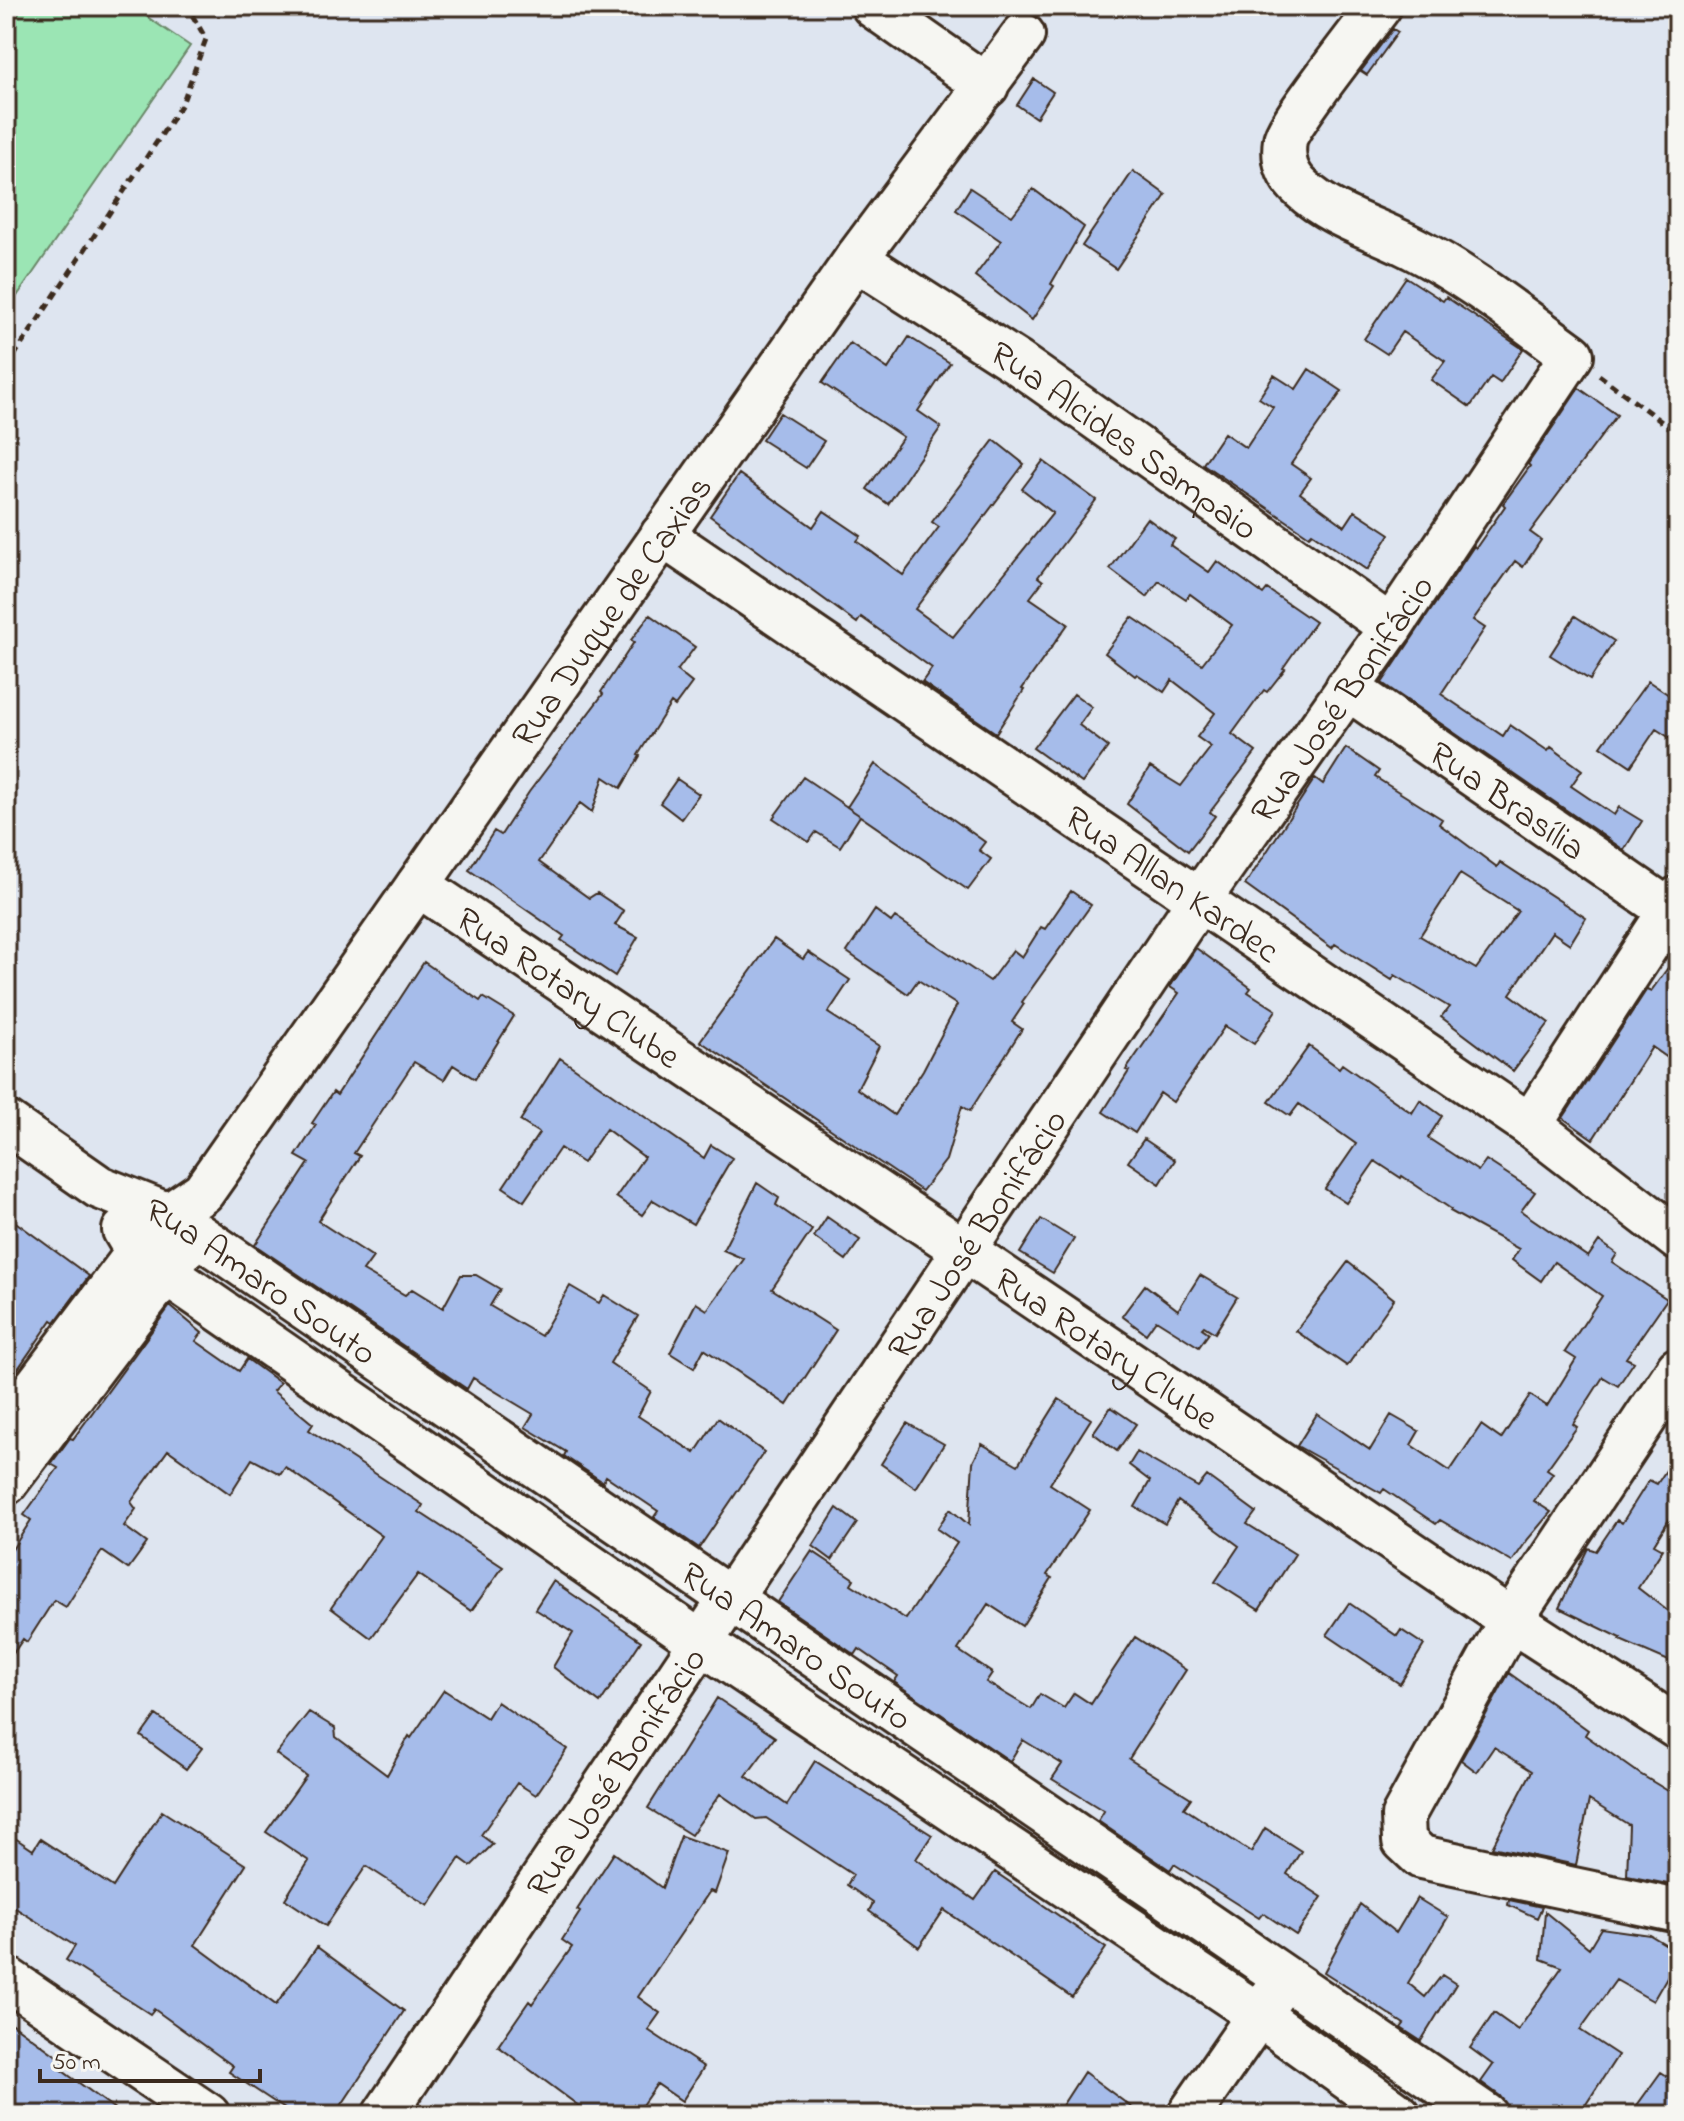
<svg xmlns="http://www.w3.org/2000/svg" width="1684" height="2121" viewBox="0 0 1684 2121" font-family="'Indie Flower',sans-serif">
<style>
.green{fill:#9be5b4;stroke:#6b8869;stroke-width:2}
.building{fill:#a6bcea;stroke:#3b2a1e;stroke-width:2;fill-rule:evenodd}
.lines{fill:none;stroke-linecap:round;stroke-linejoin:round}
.minor-casing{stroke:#3b2a1e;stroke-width:48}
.path{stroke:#3b2a1e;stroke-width:5;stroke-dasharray:8 6;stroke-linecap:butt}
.minor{stroke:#f6f6f2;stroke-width:42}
.labels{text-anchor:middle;stroke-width:8;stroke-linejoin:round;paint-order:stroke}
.street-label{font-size:36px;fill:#3b2a1e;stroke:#f6f6f2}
</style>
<rect width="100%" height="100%" fill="#dee5f0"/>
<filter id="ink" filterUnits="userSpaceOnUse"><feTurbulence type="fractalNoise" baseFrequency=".0125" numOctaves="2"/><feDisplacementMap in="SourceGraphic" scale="16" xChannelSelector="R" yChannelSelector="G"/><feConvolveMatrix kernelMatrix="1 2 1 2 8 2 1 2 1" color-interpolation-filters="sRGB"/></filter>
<g filter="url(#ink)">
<path class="green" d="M6 6H131L190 46 6 312Z"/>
<path class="building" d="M1393 29 1398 32 1367 75 1361 71Z
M1034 79 1053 92 1036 118 1017 105Z
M1133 171 1166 195 1116 269 1082 246Z
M970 188 1012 216 1033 189 1084 227 1051 284 1054 286 1032 320 975 276 1001 241 956 210Z
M1406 277 1443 301 1446 297 1523 349 1500 383 1491 377 1470 407 1431 380 1445 361 1402 332 1387 354 1364 339Z
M909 337 950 363 918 411 941 427 888 504 867 489 903 437 822 383 850 343 888 369Z
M1309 369 1342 391 1291 464 1311 478 1300 493 1345 526 1355 511 1390 534 1367 570 1312 533 1309 536 1203 464 1224 433 1246 448 1273 407 1259 398 1274 375 1296 389Z
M1579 388 1617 415 1530 532 1541 540 1523 567 1515 561 1473 620 1485 628 1441 694 1503 736 1510 725 1548 751 1551 747 1582 770 1571 786 1614 815 1619 807 1642 821 1624 850 1382 683 1474 546 1476 548 1505 506 1503 504 1530 466 1528 464Z
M780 413 824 441 806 468 762 440Z
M994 440 1024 464 915 609 953 637 1053 513 1022 489 1043 461 1096 500 1038 577 1043 581 1030 598 1068 624 1022 689 1024 690 996 733 922 682 932 668 861 617 857 623 710 516 739 474 813 527 824 511 861 536 857 541 903 575 939 527 932 522Z
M1147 518 1175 539 1170 545 1209 572 1217 561 1263 594 1267 589 1315 622 1283 668 1285 669 1267 692 1264 690 1232 734 1256 752 1210 812 1215 816 1188 851 1127 804 1150 767 1181 786 1211 747 1197 737 1215 713 1172 680 1164 692 1137 674 1135 676 1105 653 1132 617 1202 664 1232 625 1190 594 1186 599 1159 581 1147 597 1110 569Z
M650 615 695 647 677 671 692 683 675 706 671 703 638 755 640 756 621 788 604 777 592 812 580 803 539 862 589 898 597 893 624 911 615 925 638 937 615 976 561 940 564 936 469 870 494 831 501 835 529 792 603 694 601 692 634 642 631 640Z
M1575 616 1614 641 1590 680 1550 655Z
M1648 681 1678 701V743L1656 729 1631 766 1601 746Z
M1074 694 1092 707 1079 725 1108 747 1082 783 1033 748Z
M1346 748 1379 771 1375 777 1442 819 1439 824 1497 867 1500 862 1586 918 1570 944 1552 932 1510 994 1549 1023 1513 1071 1441 1017 1449 1007 1395 975 1392 980 1335 944 1332 948 1245 885 1315 778 1323 784ZM1460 874 1518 911 1476 969 1420 936Z
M875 764 985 842 979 850 991 859 968 890 860 816 840 847 816 832 809 842 773 818 803 777 859 815 847 807Z
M677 779 699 794 681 819 660 803Z
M1071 891 1091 905 1022 1002 1024 1004 1012 1022 1022 1029 970 1111 962 1106 946 1160 922 1191 700 1041 774 939 803 959 808 952 850 980 828 1013 879 1046 857 1089 894 1115 923 1070 957 1005 918 980 908 994 847 952 875 910 891 922 895 917 990 981 1013 950 1022 957 1041 927 1045 929Z
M1196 948 1251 988 1248 992 1276 1010 1254 1044 1225 1026 1173 1102 1160 1093 1135 1133 1103 1112 1129 1071 1126 1070 1179 993 1170 987Z
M1678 954V1044L1668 1058 1652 1047 1593 1139 1563 1118 1647 989 1651 991Z
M424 962 480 1001 483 997 514 1016 475 1079 453 1065 444 1080 414 1062 354 1153 360 1156 318 1221 373 1257 363 1271 405 1295 412 1289 443 1308 461 1275H476L500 1289 490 1306 541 1336 570 1286 599 1303 604 1295 638 1316 610 1363 651 1391 638 1416 695 1453 718 1418 764 1452 699 1548 654 1517 658 1511 606 1476 603 1482 564 1456 566 1452 525 1427 533 1414 473 1378 467 1389 255 1245 309 1163 296 1156 316 1125 312 1123 333 1092 337 1095Z
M1309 1046 1339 1068 1342 1064 1412 1113 1420 1100 1442 1116 1428 1138 1478 1171 1486 1160 1535 1192 1521 1211 1588 1257 1599 1241 1617 1254 1612 1262 1667 1299 1626 1358 1634 1362 1618 1386 1603 1377 1573 1424 1577 1427 1547 1469 1553 1473 1534 1501 1551 1512 1528 1539 1512 1562 1440 1520 1436 1524 1384 1489 1381 1493 1297 1446 1317 1414 1370 1450 1391 1415 1419 1431 1411 1445 1450 1471 1481 1425 1501 1439 1530 1395 1547 1406 1576 1359 1565 1352 1602 1296 1554 1262 1541 1281 1512 1260 1519 1249 1450 1211 1451 1209 1402 1176 1401 1178 1375 1161 1346 1203 1325 1189 1356 1144 1299 1104 1290 1116 1269 1102Z
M560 1058 704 1158 711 1145 732 1158 693 1224 653 1200 642 1215 616 1197 644 1157 606 1129 583 1163 560 1148 524 1201 503 1187 539 1133 520 1121Z
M1144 1139 1175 1160 1160 1184 1128 1162Z
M757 1183 779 1198 776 1205 812 1230 772 1289 836 1330 787 1405 704 1349 694 1368 670 1353 696 1303 707 1310 744 1259 723 1250Z
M6 1215 89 1276 55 1322 52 1320 6 1386Z
M827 1217 860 1240 846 1260 814 1237Z
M1041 1219 1074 1239 1053 1273 1020 1253Z
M1348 1262 1394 1299 1347 1366 1296 1331Z
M1200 1275 1237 1297 1215 1333 1204 1326 1202 1328 1209 1333 1199 1347 1156 1320 1146 1334 1122 1316 1145 1285 1178 1310Z
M170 1306 202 1333 196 1341 239 1371 247 1359 280 1383 273 1391 313 1424 309 1430 423 1505 419 1512 503 1567 471 1611 418 1574 371 1638 331 1608 382 1536 285 1467 280 1474 252 1459 230 1494 168 1450 131 1502 136 1509 124 1526 147 1543 128 1569 102 1551 66 1607 54 1600 27 1642 23 1639 6 1664V1559L31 1520 24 1515 58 1468 51 1464 70 1438 73 1439Z
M1059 1399 1091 1419 1050 1484 1090 1510 1047 1575 1052 1578 1022 1626 988 1604 958 1650 992 1673 986 1682 1031 1709 1040 1694 1064 1708 1074 1693 1091 1704 1135 1637 1186 1670 1129 1759 1191 1798 1184 1808 1251 1852 1265 1828 1301 1851 1287 1874 1322 1897 1296 1935 1263 1913 1259 1918 1174 1864 1170 1870 1098 1821 1104 1811 1052 1779 1062 1764 1023 1740 1010 1761 894 1682 898 1676 859 1649 855 1655 778 1602 812 1551 854 1579 851 1584 906 1619 957 1543 937 1529 950 1509 969 1525 973 1462 982 1444 1018 1465Z
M1111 1407 1136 1424 1117 1451 1093 1433Z
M907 1423 944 1444 916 1488 881 1464Z
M1137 1452 1198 1487 1207 1476 1256 1512 1247 1524 1295 1554 1259 1610 1215 1582 1239 1546 1178 1501 1165 1524 1135 1507 1150 1481 1129 1465Z
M1678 1452V1505L1654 1544 1663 1549 1638 1588 1678 1619V1665L1620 1640 1621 1638 1559 1608 1588 1548 1596 1551 1617 1520 1622 1523 1649 1480 1657 1484Z
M837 1508 857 1523 832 1560 813 1546Z
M553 1581 641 1641 600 1703 553 1667 573 1633 535 1609Z
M1349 1603 1397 1636 1401 1630 1424 1645 1400 1684 1327 1635Z
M1509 1673 1588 1730 1585 1735 1640 1774 1678 1797V1886L1627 1876 1629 1825 1589 1800 1576 1865 1492 1847 1532 1771 1494 1747 1477 1772 1461 1760Z
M444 1690 487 1718 497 1702 567 1749 536 1795 517 1783 481 1835 493 1844 471 1866 460 1858 428 1906 366 1866 326 1926 285 1899 309 1861 266 1832 306 1776 276 1754 309 1712 335 1728 336 1737 387 1775 409 1736 411 1738Z
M717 1698 775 1737 746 1776 787 1805 815 1761 932 1835 916 1859 975 1900 995 1872 1106 1948 1072 1997 944 1910 919 1947 869 1911 873 1903 847 1885 853 1875 766 1818 756 1819 720 1794 691 1835 648 1808Z
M156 1715 202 1748 186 1769 141 1736Z
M162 1811 246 1865 195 1945 276 2005 317 1947 404 2011 335 2115H294L229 2072 233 2066 154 2009 150 2014 66 1960 75 1946 6 1902V1832L33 1850 40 1839 113 1887Z
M681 1836 729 1853 715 1893 710 1891 638 1997 660 2013 648 2030 704 2067 682 2101 657 2084 635 2115H591L498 2046 529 2001 532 2004 572 1947 562 1940 580 1912 577 1910 614 1853 662 1888Z
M1417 1898 1448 1917 1408 1983 1425 1997 1442 1975 1456 1984 1421 2041 1401 2028 1404 2024 1324 1972 1360 1904 1396 1933Z
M1509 1900 1542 1907 1537 1918 1508 1905Z
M1545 1912 1589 1948 1601 1928 1650 1935 1678 1952V1958L1653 2001 1616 1980 1580 2030 1618 2055 1579 2115H1516L1509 2110 1500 2096 1481 2082 1493 2065 1470 2048 1494 2013 1518 2030 1562 1967 1541 1959Z
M6 2019 65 2062 60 2069 123 2115H6Z
M1084 2072 1142 2115H1056Z
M1661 2072 1678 2083V2115H1630Z"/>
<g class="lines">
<g class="minor-casing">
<g id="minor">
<path d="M873 6 987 86"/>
<path id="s1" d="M856 259 1018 363 1391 627"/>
<path id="s2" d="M662 535 1530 1125 1678 1239"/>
<path id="s3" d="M1347 688 1670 911"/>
<path id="s4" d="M418 885 965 1251 1511 1620 1678 1728"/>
<path id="s5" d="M6 1122 99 1187 169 1215 182 1224 1486 2115"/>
<path d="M1530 1125 1678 898"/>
<path d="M124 1230 137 1252 166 1273 699 1641 1259 2015 1399 2115"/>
<path d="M1678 1369 1511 1620 1403 1816 1404 1841 1421 1857 1678 1911"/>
<path id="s6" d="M6 1426 149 1237 169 1215 203 1192 856 259 1023 35"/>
<path d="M6 1483 182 1251"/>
<path d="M6 1978 208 2115"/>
<path id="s7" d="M384 2115 1199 900 1391 627 1572 355C1521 318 1471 278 1415 249 1378 229 1333 218 1302 189 1287 176 1282 160 1285 140 1286 126 1366 25 1380 6"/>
<path d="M1189 2115 1275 1991"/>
</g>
</g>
<path class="path" d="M6 368 182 104 206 39 187 6
M1599 375 1678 434"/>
<use href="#minor" class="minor"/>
</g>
</g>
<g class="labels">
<g class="street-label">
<text dy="13" stroke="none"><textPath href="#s1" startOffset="324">Rua Alcides Sampaio</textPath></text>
<text dy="13" stroke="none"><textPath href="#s6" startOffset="1018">Rua Duque de Caxias</textPath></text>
<text dy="13" stroke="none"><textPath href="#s7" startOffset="1710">Rua José Bonifácio</textPath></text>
<text dy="13" stroke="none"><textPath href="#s3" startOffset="196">Rua Brasília</textPath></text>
<text dy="13" stroke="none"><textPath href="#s2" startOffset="618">Rua Allan Kardec</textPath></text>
<text dy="13" stroke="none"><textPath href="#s4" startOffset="182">Rua Rotary Clube</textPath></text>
<text dy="13" stroke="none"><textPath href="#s7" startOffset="1062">Rua José Bonifácio</textPath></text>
<text dy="13" stroke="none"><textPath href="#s5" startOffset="302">Rua Amaro Souto</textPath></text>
<text dy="13" stroke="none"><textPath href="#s4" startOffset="830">Rua Rotary Clube</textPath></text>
<text dy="13" stroke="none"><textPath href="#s5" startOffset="950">Rua Amaro Souto</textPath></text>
<text dy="13" stroke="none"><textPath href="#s7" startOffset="414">Rua José Bonifácio</textPath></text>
</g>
</g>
<rect width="1684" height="2121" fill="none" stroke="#f6f6f2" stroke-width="32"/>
<rect x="16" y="16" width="1652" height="2089" fill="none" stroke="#3b2a1e" stroke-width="3" filter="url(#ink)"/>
<path d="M40 2069v12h220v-12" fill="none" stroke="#3b2a1e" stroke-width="4"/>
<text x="52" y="2069" font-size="24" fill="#3b2a1e" stroke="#f6f6f2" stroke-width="6" paint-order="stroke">50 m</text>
</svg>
